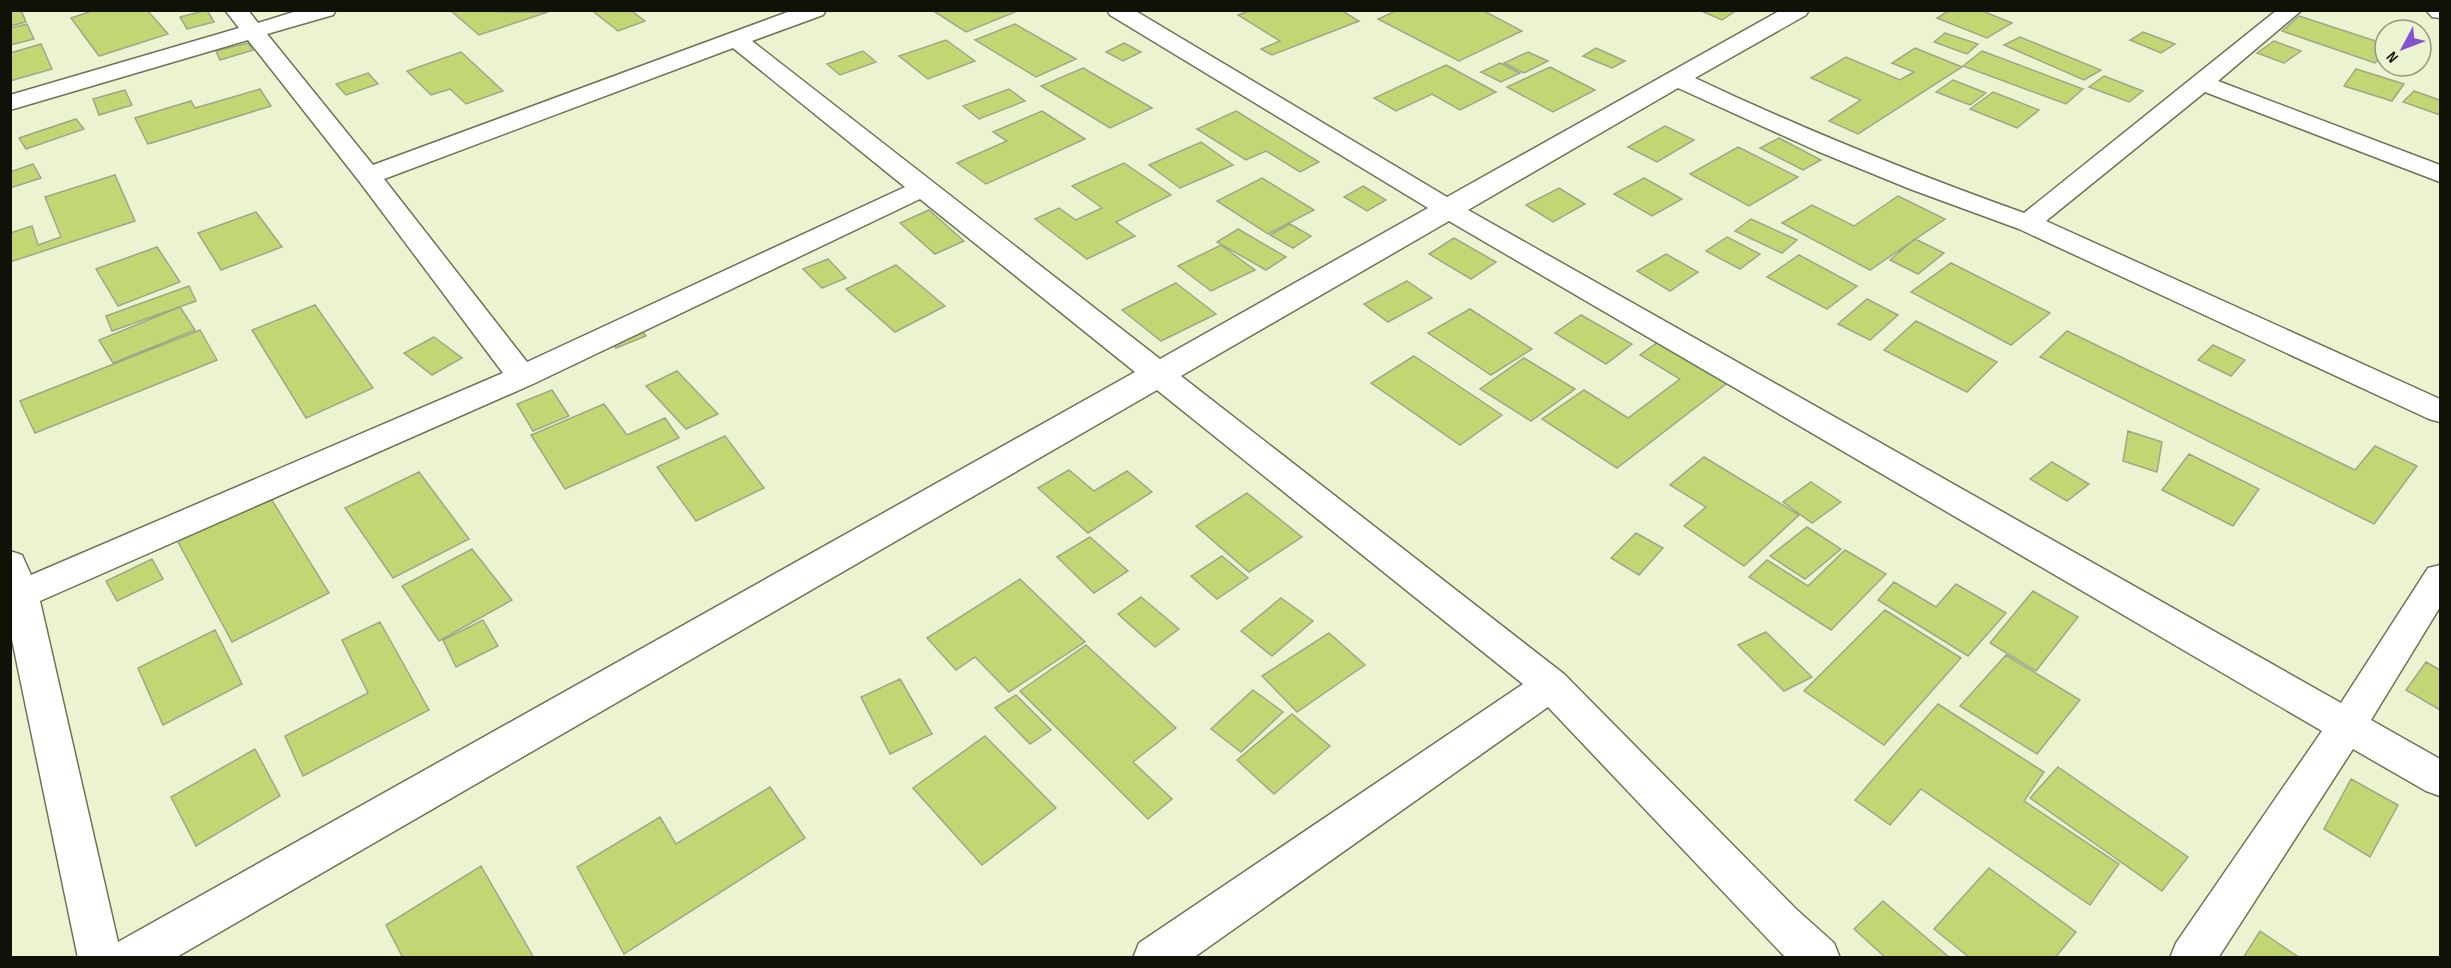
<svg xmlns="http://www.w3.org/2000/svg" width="2451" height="968" viewBox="0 0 2451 968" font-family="'Sofia Sans Condensed',sans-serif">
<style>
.building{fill:#c3d674;stroke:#a0a787;stroke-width:1.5}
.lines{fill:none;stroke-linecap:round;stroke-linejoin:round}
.minor-casing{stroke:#6d7456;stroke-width:3}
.minor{fill:#fff;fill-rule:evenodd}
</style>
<rect width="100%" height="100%" fill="#ebf3d1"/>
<path class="building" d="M10 10H21L26 22 10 26Z
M95 10H147L168 34 99 56 71 18Z
M207 10 214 22 187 29 180 17Z
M450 10 512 12H548L479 35Z
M597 10H630L645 21 618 31 594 12Z
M932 10 1000 12 1020 10 966 32Z
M1251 10H1341L1359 21 1272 55 1261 49 1280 41 1238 15Z
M1398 10H1482L1522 31 1459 61 1378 19Z
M1699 10H1737L1722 20Z
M1950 10H1980L2012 23 1987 38 1937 18Z
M2299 16 2385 44V53L2375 63 2282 31Z
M27 24 34 39 10 45V28Z
M1015 24 1076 59 1036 77 975 40Z
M2143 32 2175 44 2161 53 2130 40Z
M1945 33 1978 44 1967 54 1934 42Z
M2020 37 2101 70 2084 80 2004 45Z
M946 40 975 61 928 79 899 56Z
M2274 41 2301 51 2284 63 2257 53Z
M248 43 253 50 220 60 216 51Z
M1124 43 1141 52 1123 61 1106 52Z
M41 44 52 69 10 81V53Z
M1596 48 1625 61 1612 68 1583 56Z
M1915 48 1962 67 1858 134 1829 121 1861 100 1811 78 1846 57 1900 80 1914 72 1892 63Z
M863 51 876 62 840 75 827 64Z
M1982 51 2083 89 2066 104 1963 66Z
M461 52 503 91 466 104 450 89 431 95 407 71Z
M1528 52 1548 61 1524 73 1504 63Z
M1500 63 1520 73 1501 82 1481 72Z
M1446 65 1496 92 1460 110 1432 94 1396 111 1374 98Z
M1550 67 1595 90 1553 112 1507 87Z
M1083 68 1152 108 1110 128 1041 86Z
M2356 69 2404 84 2392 101 2344 86Z
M368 73 378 84 346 95 336 84Z
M2104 76 2143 91 2129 102 2089 87Z
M1953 80 1986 93 1970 105 1936 92Z
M260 89 271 106 148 144 135 118 191 101 195 108Z
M1009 89 1025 101 979 119 963 106Z
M125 90 132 105 99 115 93 99Z
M2414 91 2440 100V115L2403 102Z
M1993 92 2039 110 2017 128 1970 109Z
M1042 111 1085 139 986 184 957 163 1007 141 993 132Z
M1236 111 1319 162 1300 172 1266 151 1246 160 1197 129Z
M76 119 84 129 26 149 19 138Z
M1665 126 1694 140 1657 162 1628 147Z
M1779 138 1821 160 1803 170 1760 148Z
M1201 142 1233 165 1180 188 1149 165Z
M1738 147 1798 177 1749 206 1690 174Z
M1124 163 1171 195 1116 222 1135 236 1087 259 1035 219 1059 208 1076 220 1102 208 1072 186Z
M33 164 41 178 10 188V172Z
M115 175 135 221 10 262V233L32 226 38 245 61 237 45 197Z
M1262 178 1314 210 1268 234 1217 201Z
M1644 178 1682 199 1652 216 1614 194Z
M1363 186 1386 200 1367 211 1344 197Z
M1559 188 1585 204 1553 222 1526 205Z
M1898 196 1945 219 1870 270 1782 223 1812 205 1854 226Z
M929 210 964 241 935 254 900 223Z
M256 212 282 247 221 270 198 233Z
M1751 219 1797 240 1782 253 1735 231Z
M1290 224 1311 236 1293 248 1270 235Z
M1238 229 1286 257 1266 270 1217 242Z
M1727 237 1760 254 1740 269 1706 251Z
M1454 238 1496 262 1471 279 1429 254Z
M1915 239 1944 253 1918 274 1890 260Z
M1221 245 1255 270 1211 291 1178 266Z
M157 247 180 282 118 306 96 269Z
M1666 254 1698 272 1670 291 1637 271Z
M1799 255 1857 286 1827 309 1767 277Z
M828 259 846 278 822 288 803 269Z
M1951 263 2050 313 2011 345 1911 292Z
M896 265 945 306 895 332 846 289Z
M1407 281 1432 298 1388 322 1364 304Z
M1176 283 1216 314 1161 341 1122 310Z
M189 286 196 301 112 331 106 316Z
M1867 299 1898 315 1870 340 1838 324Z
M315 305 373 388 306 418 252 330Z
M180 307 195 330 113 363 99 340Z
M1470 309 1532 349 1491 375 1428 333Z
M1581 315 1632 344 1606 364 1555 333Z
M631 317 646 336 616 348 602 329Z
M1916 321 1997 362 1967 392 1884 350Z
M200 330 217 360 35 433 20 401Z
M2067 331 2355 470 2375 446 2417 466 2374 524 2040 357Z
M434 337 462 358 432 375 404 353Z
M1665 337 1735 377 1617 468 1542 419 1584 390 1628 418 1680 379 1640 355Z
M2213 345 2245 360 2231 376 2198 360Z
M1414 356 1502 415 1460 445 1371 383Z
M1524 358 1575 389 1531 421 1480 389Z
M677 371 718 414 686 429 646 386Z
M552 390 569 416 533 431 517 404Z
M604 404 627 435 665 418 679 438 565 489 531 435Z
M2128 431 2162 442 2157 472 2123 461Z
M725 436 764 488 696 521 657 467Z
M2189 454 2259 489 2233 526 2162 490Z
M1704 457 1799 515 1744 566 1684 526 1706 507 1670 485Z
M2052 462 2089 484 2067 501 2030 479Z
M1069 470 1094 491 1127 471 1152 492 1088 533 1038 488Z
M419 472 469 539 393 578 345 508Z
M1811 482 1841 502 1812 523 1783 502Z
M1247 493 1302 537 1249 572 1196 526Z
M270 497 329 593 232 642 177 540Z
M1807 527 1841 549 1805 579 1770 556Z
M1636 533 1663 548 1639 575 1611 558Z
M1090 537 1128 571 1094 593 1057 557Z
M472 549 512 600 439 641 402 586Z
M1845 550 1886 574 1831 630 1749 577 1767 560 1808 586Z
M1222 556 1248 578 1217 599 1191 576Z
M152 559 163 579 117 601 106 581Z
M1020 579 1085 642 1009 692 975 657 956 670 927 638Z
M1894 582 1936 607 1956 584 2006 613 1968 656 1878 600Z
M2033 591 2078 617 2036 671 1990 643Z
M1141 597 1179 629 1155 647 1118 614Z
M1281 598 1313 621 1272 656 1241 631Z
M1885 610 1961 658 1884 745 1804 691Z
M483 620 498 646 456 667 443 640Z
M380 622 429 710 303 776 285 736 368 693 342 640Z
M215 630 242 684 163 725 138 668Z
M1766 632 1812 677 1784 691 1738 645Z
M1329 633 1365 665 1297 712 1262 676Z
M1086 645 1176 728 1133 762 1172 799 1148 819 1020 691Z
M2006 655 2080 700 2037 754 1960 706Z
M2426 662 2440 670V710L2406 690Z
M900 679 932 734 890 754 861 697Z
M1253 690 1283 712 1241 752 1211 729Z
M1016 695 1051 730 1030 744 995 708Z
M1938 704 2044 772 2024 801 2119 864 2090 905 1921 789 1890 825 1855 800Z
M1292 714 1330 746 1274 794 1237 760Z
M985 736 1056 808 982 865 913 788Z
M255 749 280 796 196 846 171 797Z
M2058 767 2188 857 2162 891 2030 798Z
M2351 779 2398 805 2370 857 2324 829Z
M770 787 805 838 624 954 577 867 660 817 676 844Z
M481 866 534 958H403L386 925Z
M1989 868 2076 932 2055 958H1970L1934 929Z
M1883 901 1950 958H1886L1854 929Z
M2260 931 2300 958H2243Z"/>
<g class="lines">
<g class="minor-casing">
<path id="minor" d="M225 10H248L258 23 300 10H336L333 15 267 34 373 165 793 10H826L823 15 752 41 1160 359 1428 208 1110 15 1107 10H1134L1447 197 1781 10H1809L1806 15 1695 78C1803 129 1912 173 2024 213L2277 10H2302L2218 81 2440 165V182L2205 92 2046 221 2440 399V422L2429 419 2019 229 1910 189 1817 151 1678 88 1468 210 2341 703 2428 568 2440 565V607L2371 720 2440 759V796L2426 791 2353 749 2218 958H2170L2176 943 2322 731 1449 221 1181 376 1564 674 1796 909 1834 943 1840 958H1786L1548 707 1193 958H1133L1139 943 1523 684 1157 390 175 958H78L10 630V551L22 555 31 575 503 373 359 181 248 40 10 110V95L239 28ZM733 48 905 187 527 362 384 179ZM920 199 1135 372 118 942 40 601 533 384Z
M2426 10H2440V18L2432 17Z"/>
</g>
<use href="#minor" class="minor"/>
</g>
<rect width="2451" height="968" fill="none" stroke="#101207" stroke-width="24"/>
<g transform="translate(2403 48) rotate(229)"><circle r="28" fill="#ebf3d1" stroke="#939980" stroke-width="1.5"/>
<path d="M0-4.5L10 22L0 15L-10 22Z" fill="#8454cd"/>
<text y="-9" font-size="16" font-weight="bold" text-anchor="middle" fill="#101207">N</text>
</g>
</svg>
